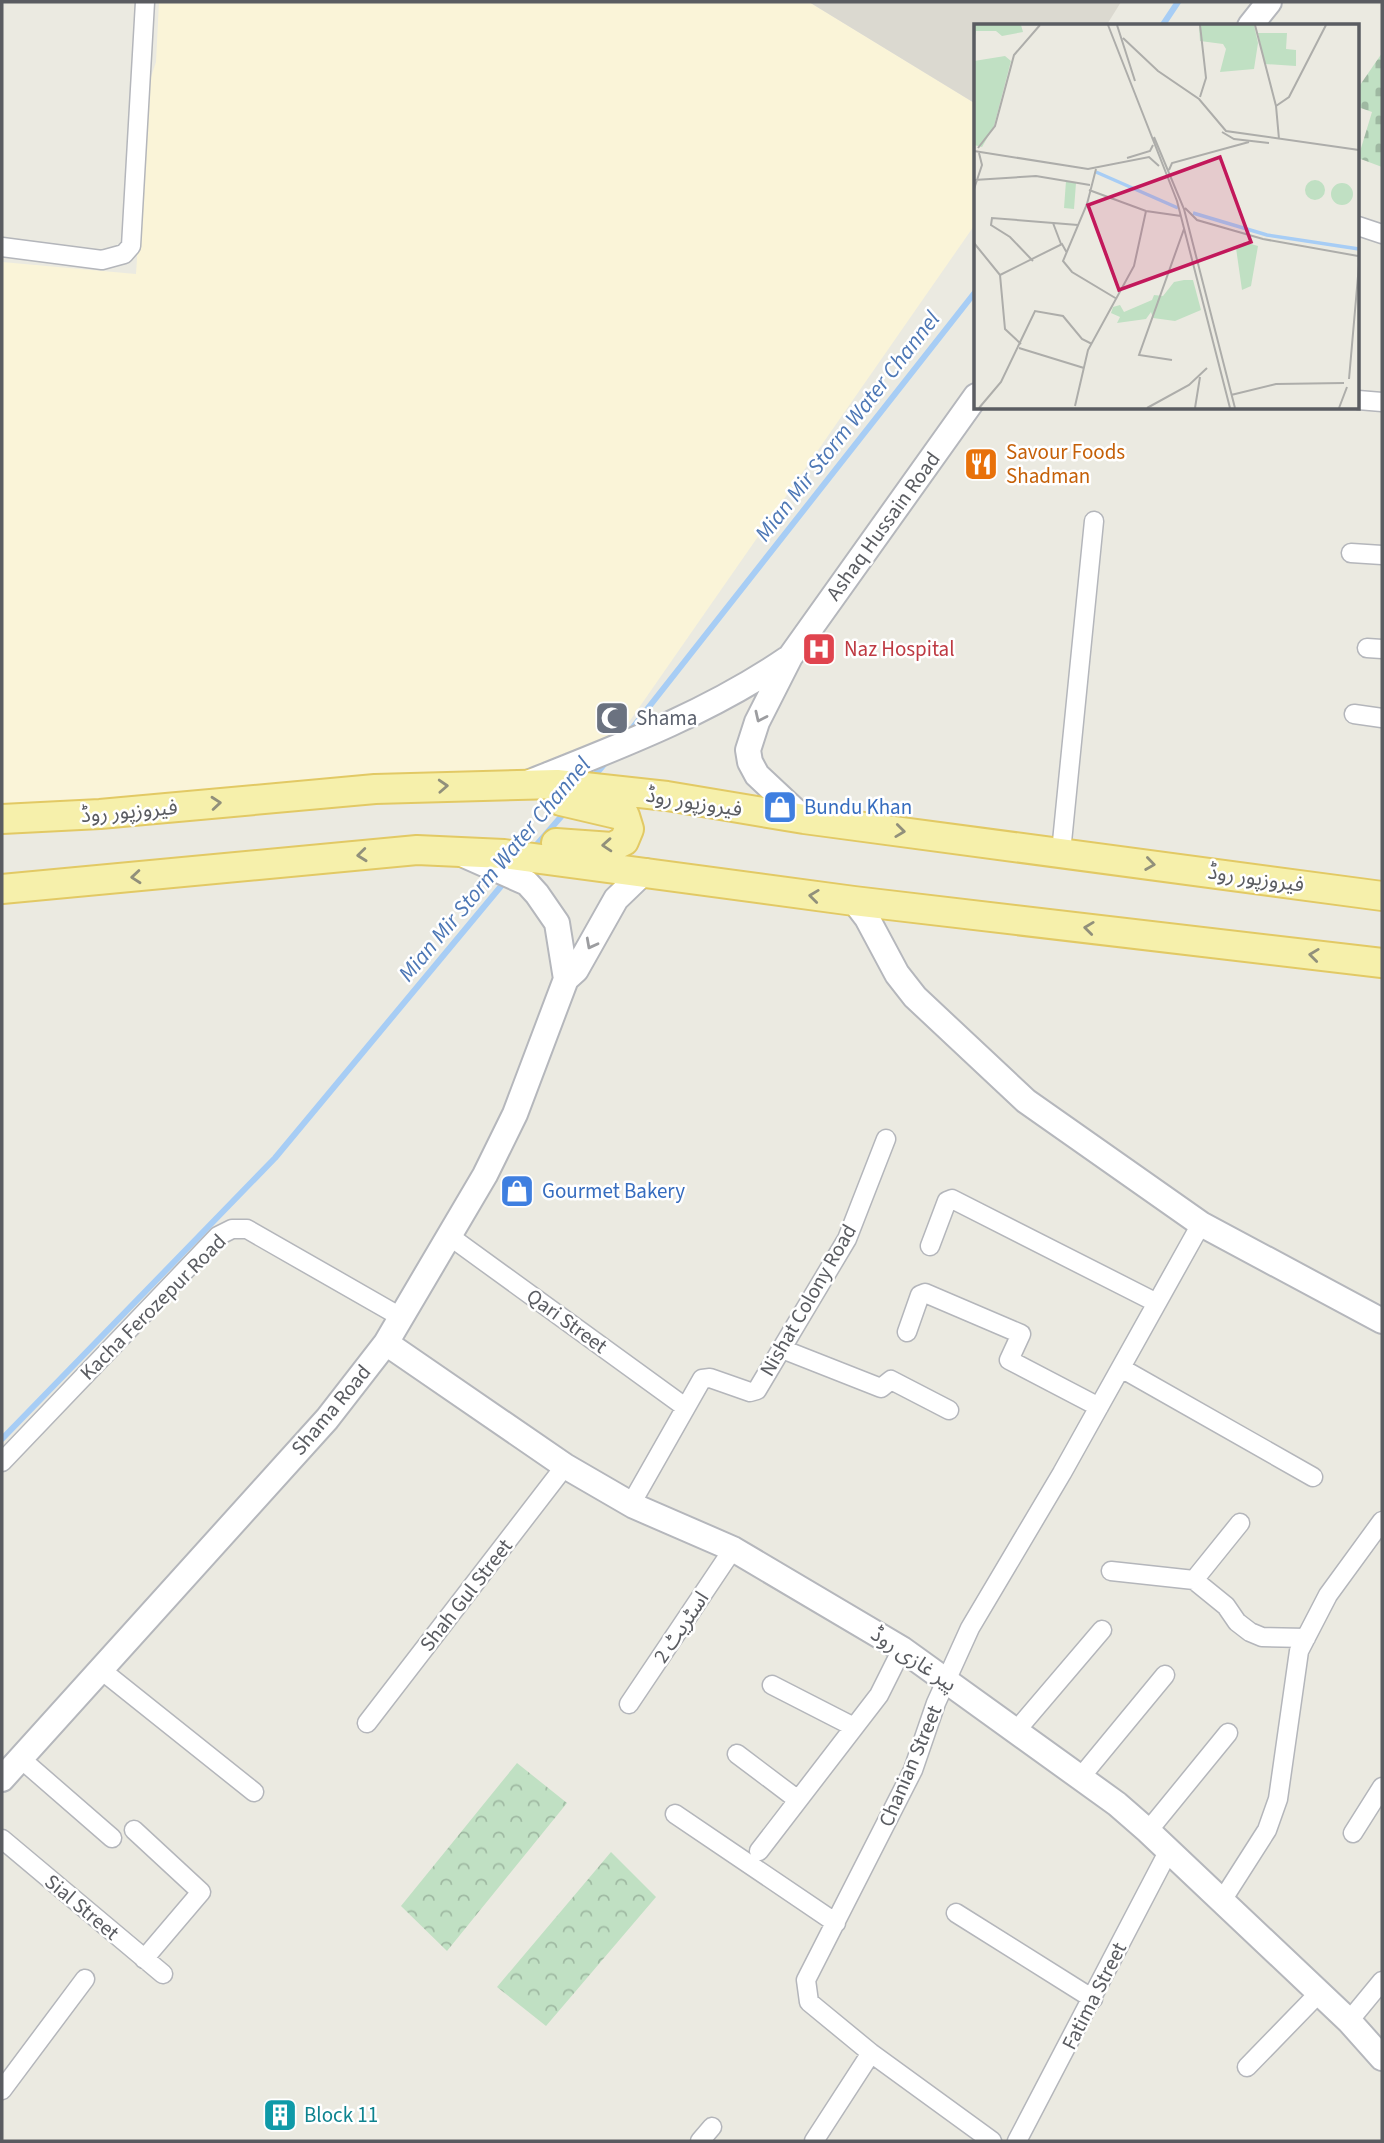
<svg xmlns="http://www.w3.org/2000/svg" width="1384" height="2143" viewBox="0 0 1384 2143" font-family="'Source Sans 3','Noto Sans Arabic',sans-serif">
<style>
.commercial{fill:#faf4d8}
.education{fill:#dbd9d0}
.cemetery{fill:url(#cemetery-stones)}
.park{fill:url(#park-crowns)}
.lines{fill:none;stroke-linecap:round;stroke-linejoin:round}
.stream{stroke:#a7cdf5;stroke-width:6}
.street-casing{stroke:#b4b6bb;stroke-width:21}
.secondary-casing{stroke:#b5b7bc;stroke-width:28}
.primary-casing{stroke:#e2c964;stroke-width:32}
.street{stroke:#fff;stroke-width:18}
.secondary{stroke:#fff;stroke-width:24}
.primary{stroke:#f6f0ab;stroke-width:28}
.oneway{stroke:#9c9da0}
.oneway2{stroke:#91907b}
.labels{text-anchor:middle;stroke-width:5;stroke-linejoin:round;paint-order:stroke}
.food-label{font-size:21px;fill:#c56008;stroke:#fff;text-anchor:start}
.street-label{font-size:21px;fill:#5a5c61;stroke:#fff}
.health-label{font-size:21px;fill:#be3a42;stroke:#fff;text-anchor:start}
.worship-label{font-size:21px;fill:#5b616d;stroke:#fff;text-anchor:start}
.shop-label{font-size:21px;fill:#366cbe;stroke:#fff;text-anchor:start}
.culture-label{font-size:21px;fill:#0d838f;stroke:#fff;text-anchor:start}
.water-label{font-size:23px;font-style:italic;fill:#4d77b5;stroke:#fff}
.inset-river{fill:none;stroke:#a7cdf5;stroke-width:3.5}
.inset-road{fill:none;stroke:#adadaa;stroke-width:2}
.view{fill:#c2185b;fill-opacity:0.15;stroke:#c2185b;stroke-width:3.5}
.inset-edge{fill:none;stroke:#5a5c61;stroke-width:3.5}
</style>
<defs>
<pattern id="cemetery-stones" width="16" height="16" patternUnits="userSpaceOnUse" patternTransform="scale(1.75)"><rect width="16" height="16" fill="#c0e0c3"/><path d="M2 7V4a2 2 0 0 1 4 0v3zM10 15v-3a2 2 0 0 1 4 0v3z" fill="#9fb9a2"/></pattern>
<pattern id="park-crowns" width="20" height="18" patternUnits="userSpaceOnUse" patternTransform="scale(1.75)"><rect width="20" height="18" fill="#c0e0c3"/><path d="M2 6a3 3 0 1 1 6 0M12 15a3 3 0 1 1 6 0" fill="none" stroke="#9fb9a2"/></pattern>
</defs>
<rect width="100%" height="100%" fill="#ebeae1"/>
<path class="commercial" d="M159 2H809L976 104V223L572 804 501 794 115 826 2 830V262L136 274 148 86 156 62Z"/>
<path class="education" d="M809 2H1121L1106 26H976V104Z"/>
<path class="cemetery" d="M1382 53V167L1358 158 1372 112 1358 107V88Z"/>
<path class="park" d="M517 1763 567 1803 447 1951 401 1906Z
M611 1852 656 1897 546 2026 497 1987Z"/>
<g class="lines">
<path class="stream" d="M1162 26 1178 2
M630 731 976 291
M591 780 606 762
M532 850 566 811
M2 1439 275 1158 507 879"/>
<g class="street-casing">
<path id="street" d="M1358 226 1382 234
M2 247 102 260 124 254 131 246 145 2
M1358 400 1382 402
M1351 553 1382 555
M1367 648 1382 649
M1354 714 1382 718
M1061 852 1094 521
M448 1235 685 1407
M930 1246 947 1201 952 1199 1157 1303
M907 1332 920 1295 925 1293 1021 1334 1009 1360 1099 1407
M782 1349 881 1388 891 1380 949 1410
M1121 1368 1313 1477
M2 1462 218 1236 232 1229H247L399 1316
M631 1504 702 1379 710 1378 750 1392 757 1390 847 1239 886 1139
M1111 1571 1194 1580 1226 1606 1237 1622 1250 1632 1262 1637 1306 1638
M1194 1580 1240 1523
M100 1669 254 1792
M772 1685 854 1727
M629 1704 733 1549
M367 1723 565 1466
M1016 1731 1102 1630
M737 1754 798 1800
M20 1758 112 1838
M1080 1778 1165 1675
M675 1814 836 1923
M134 1830 201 1892 144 1959
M1148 1831 1228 1733
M1353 1833 1382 1787
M2 1839 163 1974
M759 1851 879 1695 902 1649
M1223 1899 1267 1830 1278 1799 1299 1651 1328 1595 1382 1521
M956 1913 1093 1999
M1349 2021 1382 1981
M1247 2067 1318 1994
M2 2090 85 1979
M700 2141 712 2127
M814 2141 871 2053
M992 2141 871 2053 809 2002 806 1980 913 1770 936 1703 970 1628 1062 1473 1201 1224
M1017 2141 1169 1850"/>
</g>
<g class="secondary-casing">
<path id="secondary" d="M1250 26 1269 2
M530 782C618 747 708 713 787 659
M804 819 757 775 750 762 748 750 757 722 790 657 976 396
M854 901 867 918 897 974 915 997 1026 1101 1201 1224 1382 1321
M566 979 576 970 616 899 645 871
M386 1343 565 1466 634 1506 733 1549 902 1649 1117 1804 1148 1831 1349 2021 1382 2058
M2 1779 327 1419 386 1343 485 1175 515 1114 566 979 557 923 537 894 527 883 464 855"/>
</g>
<g class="primary-casing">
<path id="primary" d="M2 819 100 814 375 789 557 784 667 796 804 819 1382 896
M556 843 612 847 624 841 629 829 625 816 561 801
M2 889 417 850 504 854 854 901 1382 963"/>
</g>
<use href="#street" class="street"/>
<use href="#secondary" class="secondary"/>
<use href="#primary" class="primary"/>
</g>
<defs><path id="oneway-chevron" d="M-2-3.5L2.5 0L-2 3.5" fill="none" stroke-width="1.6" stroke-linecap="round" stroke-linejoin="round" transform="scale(1.75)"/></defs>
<g class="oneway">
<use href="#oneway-chevron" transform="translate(760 717) rotate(115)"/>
<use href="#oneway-chevron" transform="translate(591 944) rotate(118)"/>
</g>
<g class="oneway2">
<use href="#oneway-chevron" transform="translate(443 786) rotate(-3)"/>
<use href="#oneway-chevron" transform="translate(216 803) rotate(-5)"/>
<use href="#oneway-chevron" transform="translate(900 831) rotate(7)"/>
<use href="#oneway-chevron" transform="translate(607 845) rotate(176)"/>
<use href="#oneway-chevron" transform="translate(362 855) rotate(174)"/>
<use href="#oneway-chevron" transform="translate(1150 864) rotate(8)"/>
<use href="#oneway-chevron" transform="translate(136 877) rotate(175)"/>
<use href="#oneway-chevron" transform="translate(814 896) rotate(-173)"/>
<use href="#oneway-chevron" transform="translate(1089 928) rotate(-173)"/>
<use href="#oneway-chevron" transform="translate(1314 955) rotate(-173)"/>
</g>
<defs>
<g id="restaurant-square" transform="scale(1.75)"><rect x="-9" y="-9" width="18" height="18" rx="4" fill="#e8710a" stroke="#fff"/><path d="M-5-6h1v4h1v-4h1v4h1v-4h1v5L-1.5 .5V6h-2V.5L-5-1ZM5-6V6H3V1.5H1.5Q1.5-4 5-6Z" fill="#fff"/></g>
<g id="hospital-square" transform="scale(1.75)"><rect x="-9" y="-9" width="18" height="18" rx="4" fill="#e0444e" stroke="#fff"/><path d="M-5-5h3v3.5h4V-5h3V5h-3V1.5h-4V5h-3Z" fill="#fff"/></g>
<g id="mosque-square" transform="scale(1.75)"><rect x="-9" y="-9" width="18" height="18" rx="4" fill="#6b7280" stroke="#fff"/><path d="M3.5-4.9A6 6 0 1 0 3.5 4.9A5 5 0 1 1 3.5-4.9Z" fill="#fff"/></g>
<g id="shop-square" transform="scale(1.75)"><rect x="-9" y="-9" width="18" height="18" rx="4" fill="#3f7fe0" stroke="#fff"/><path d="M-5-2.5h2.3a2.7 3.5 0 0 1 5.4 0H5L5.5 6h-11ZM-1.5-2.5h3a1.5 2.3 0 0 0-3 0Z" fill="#fff"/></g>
<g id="building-square" transform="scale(1.75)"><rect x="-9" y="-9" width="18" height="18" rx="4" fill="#0f9aa8" stroke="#fff"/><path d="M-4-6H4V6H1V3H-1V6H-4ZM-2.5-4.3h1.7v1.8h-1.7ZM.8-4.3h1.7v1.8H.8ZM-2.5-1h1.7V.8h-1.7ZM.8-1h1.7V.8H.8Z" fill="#fff"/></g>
</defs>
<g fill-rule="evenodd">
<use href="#restaurant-square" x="981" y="464"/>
<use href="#hospital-square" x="819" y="649"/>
<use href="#mosque-square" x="612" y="718"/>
<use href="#shop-square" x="780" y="807"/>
<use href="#shop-square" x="517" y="1191"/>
<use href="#building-square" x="280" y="2115"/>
</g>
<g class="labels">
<g class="food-label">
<text x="1006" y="459">Savour Foods<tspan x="1006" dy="24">Shadman</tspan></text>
</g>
<g class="street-label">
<text transform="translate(883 526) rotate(-54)" y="7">Ashaq Hussain Road</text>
<text transform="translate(694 802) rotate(9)" y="7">فیروزپور روڈ</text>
<text transform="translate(129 811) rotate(-5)" y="7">فیروزپور روڈ</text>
<text transform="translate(1256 878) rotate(8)" y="7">فیروزپور روڈ</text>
<text transform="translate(808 1300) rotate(-60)" y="7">Nishat Colony Road</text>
<text transform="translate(153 1307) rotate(-45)" y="7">Kacha Ferozepur Road</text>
<text transform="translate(567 1321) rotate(36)" y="7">Qari Street</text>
<text transform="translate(331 1410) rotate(-50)" y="7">Shama Road</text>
<text transform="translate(466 1595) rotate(-52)" y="7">Shah Gul Street</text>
<text transform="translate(681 1627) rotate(-56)" y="7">اسٹریٹ 2</text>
<text transform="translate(914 1659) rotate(34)" y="7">پیر غازی روڈ</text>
<text transform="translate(910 1766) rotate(-67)" y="7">Chanian Street</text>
<text transform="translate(82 1907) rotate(40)" y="7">Sial Street</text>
<text transform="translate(1094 1996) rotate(-63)" y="7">Fatima Street</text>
</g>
<g class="health-label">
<text x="844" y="656">Naz Hospital</text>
</g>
<g class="worship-label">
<text x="636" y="725">Shama</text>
</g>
<g class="shop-label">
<text x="804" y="814">Bundu Khan</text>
<text x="542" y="1198">Gourmet Bakery</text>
</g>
<g class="culture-label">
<text x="304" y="2122">Block 11</text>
</g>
<g class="water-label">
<text transform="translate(847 426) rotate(-52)" y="8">Mian Mir Storm Water Channel</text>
<text transform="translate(494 869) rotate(-50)" y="8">Mian Mir Storm Water Channel</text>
</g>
</g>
<g transform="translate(974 24)">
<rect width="385" height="385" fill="#ebeae1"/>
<path d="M225 1H280L284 19 280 45 246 48 252 25 249 20 226 17ZM284 9H313L312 25 322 26V42L291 40Z" fill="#c0e0c3"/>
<path d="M0 1H47L49 8 28 12 22 7H2L0 16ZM31 32 37 37 20 102 8 123 0 121V37ZM270 218 284 222 277 262 268 266 262 224ZM210 256H219L227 286 201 297 179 294 177 288 172 295 143 299 146 293 137 289 139 283 146 281 150 288 178 276 180 271 189 272 200 258Z" fill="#c0e0c3"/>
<path d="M331 166a10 10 0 1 1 20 0a10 10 0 1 1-20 0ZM92 157 102 159 100 185 90 184ZM357 170a11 11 0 1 1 22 0a11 11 0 1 1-22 0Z" fill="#c0e0c3"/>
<path class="inset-river" d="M122 148 204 184M219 189 293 211 385 225"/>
<path class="inset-road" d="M134 1 203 177 256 384M143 1 161 57M281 1 302 82 305 115M149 14 184 47 225 75 252 107 385 126M226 73 232 54 226 1M302 82 315 73 352 1M248 108 260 115 295 119M180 113 210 185 261 384M4 124 21 102 40 31 66 1M0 127 114 145 175 133 185 142M153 134 176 127 179 121M122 145 113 180 89 237 98 248 143 275M195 146 198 139 275 118M0 156 62 152 116 161M0 165 8 141 5 129M115 166 172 187 207 192M211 184 223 196 289 215 384 232M79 199 87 220M0 219 26 251 31 305 47 320M59 237 36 213 17 201 18 194 104 201M26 251 88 220 93 229M45 324 110 344M198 336 165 331 210 205M375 355 385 241M257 371 302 360 370 359M101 382 114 326 160 242 172 187M5 384 27 358 61 287 89 292 108 315 118 320M173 384 215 361 233 344M221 384 226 353M365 384 373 363"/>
<path class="view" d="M246 133 277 218 145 266 114 181Z"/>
<rect width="385" height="385" class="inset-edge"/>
</g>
<rect width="1384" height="2143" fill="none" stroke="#5a5c61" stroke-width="7"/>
</svg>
